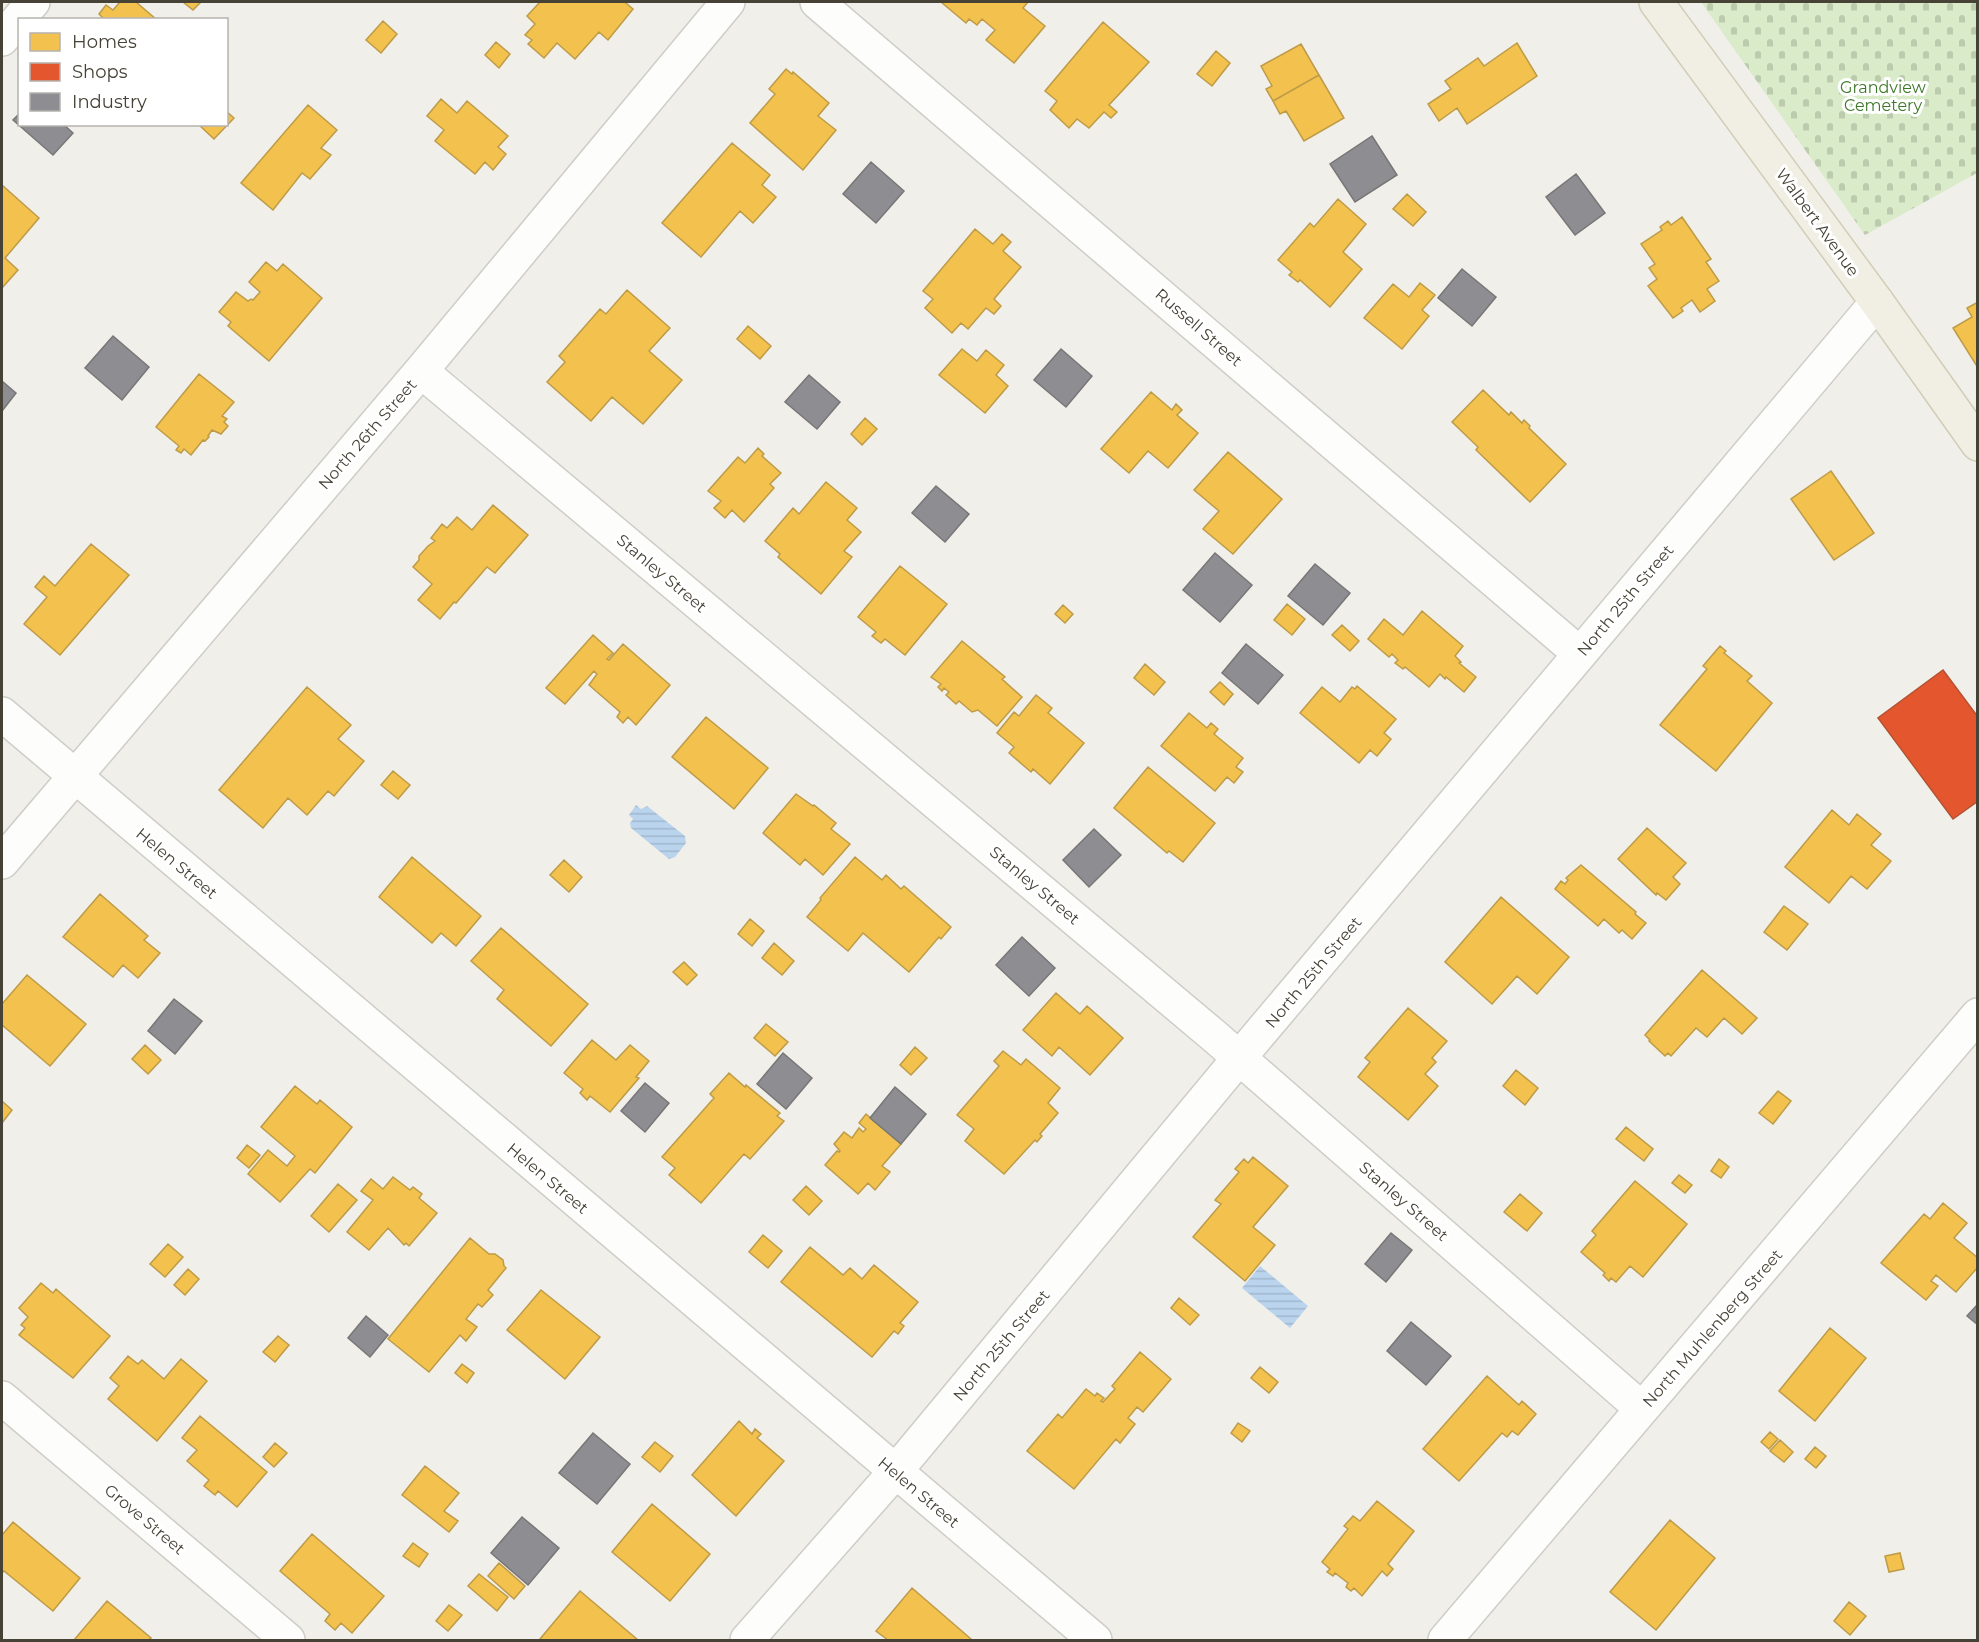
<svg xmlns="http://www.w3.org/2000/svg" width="1979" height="1642" viewBox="0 0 1979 1642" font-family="Montserrat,sans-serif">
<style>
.cemetery{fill:url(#cemetery-stones)}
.water{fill:url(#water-rules)}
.homes{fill:#f2c14e;stroke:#be9b47;stroke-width:1.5}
.shops{fill:#e4572e;stroke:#b55130;stroke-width:1.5}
.industry{fill:#8d8d92;stroke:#787676;stroke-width:1.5}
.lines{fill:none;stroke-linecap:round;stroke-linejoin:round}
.minor-casing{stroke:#cecdc7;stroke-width:36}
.major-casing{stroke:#d2cdb7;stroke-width:36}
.minor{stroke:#fdfdfc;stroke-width:33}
.major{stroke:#f1efe4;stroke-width:33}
.labels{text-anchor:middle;stroke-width:6;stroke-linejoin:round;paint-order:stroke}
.park-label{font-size:16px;fill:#3e7829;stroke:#fff}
.street-label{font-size:16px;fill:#464236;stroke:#fff}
</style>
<defs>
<pattern id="cemetery-stones" width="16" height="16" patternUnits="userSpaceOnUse" patternTransform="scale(1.5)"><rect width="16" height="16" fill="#daebca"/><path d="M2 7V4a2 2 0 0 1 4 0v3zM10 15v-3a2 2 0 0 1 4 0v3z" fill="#bccbae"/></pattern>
<pattern id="water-rules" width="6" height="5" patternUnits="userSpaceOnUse" patternTransform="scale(1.5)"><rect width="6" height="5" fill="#bad4ee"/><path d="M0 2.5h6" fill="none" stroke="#a1b7cd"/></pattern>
</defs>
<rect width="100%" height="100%" fill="#f0efea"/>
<path class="cemetery" d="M1701 2H1977V173L1865 235Z"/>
<path class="water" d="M636 805 641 809 647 806 685 836 686 843 675 857 669 859 631 828 630 823 633 819 629 815Z
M1260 1266 1308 1306 1290 1328 1242 1288Z"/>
<path class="homes" d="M120 2H136L157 20H105L99 14 106 5 113 10Z
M183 2H201L193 10Z
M540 2H627L626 3 633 9 608 40 599 32 575 59 557 43 544 58 528 44 532 40 525 35 535 24 527 16Z
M941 2H1028L1023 8 1045 26 1014 63 986 40 995 30 982 19 977 25 969 19 966 23Z
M383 21 397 34 381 53 366 40Z
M1103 22 1149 62 1109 105 1117 112 1111 118 1104 112 1089 128 1077 119 1069 128 1050 110 1057 101 1045 91Z
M496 42 510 54 499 68 485 55Z
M1517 43 1537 76 1467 124 1457 108 1439 121 1428 104 1451 89 1445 81 1478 58 1484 66Z
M1301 44 1319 75 1273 101 1266 89 1272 86 1261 66Z
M1216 51 1230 63 1212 86 1197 74Z
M786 69 792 74 793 72 829 103 818 116 836 130 803 170 750 123 775 94 769 89Z
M1319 75 1344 118 1304 141 1286 111 1280 114 1273 101Z
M441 99 457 113 467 101 508 136 498 147 506 154 493 170 485 162 475 174 435 141 444 130 427 116Z
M308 105 337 130 321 148 331 155 310 179 302 173 273 210 241 183Z
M226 111 234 118 214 139 198 124H226Z
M732 143 770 175 762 185 776 197 753 223 740 211 701 257 662 223Z
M2 185 39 218 5 258 18 270 2 288Z
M1407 194 1426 212 1413 226 1393 209Z
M1338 199 1366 224 1343 252 1362 269 1330 307 1300 280 1298 282 1289 275 1292 272 1278 260 1310 223 1314 227Z
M1682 217 1711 259 1706 262 1719 281 1707 289 1715 301 1700 312 1692 300 1681 308 1683 311 1673 318 1648 286 1657 279 1649 268 1655 264 1641 244 1662 230 1660 227 1668 221 1671 225Z
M975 229 993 244 1002 234 1011 242 1003 251 1021 267 994 299 1001 306 994 314 986 308 968 329 961 323 952 333 925 308 933 299 923 291Z
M266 262 277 271 283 264 322 298 269 361 228 326 231 322 219 312 236 292 248 301 251 299 253 300 260 292 249 282Z
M1420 283 1435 295 1422 310 1429 316 1402 349 1364 318 1393 284 1409 297Z
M627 290 670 328 649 351 682 380 643 424 612 397 591 421 547 382 565 362 559 356 600 309 606 314Z
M1978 302V368L1953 328 1972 317 1967 308Z
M748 326 771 346 760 359 737 339Z
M962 349 977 361 986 350 1004 365 996 375 1008 386 985 413 939 375Z
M199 374 234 402 222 416 227 419 224 422 228 426 221 434 212 430 208 436 209 437 205 441 203 440 191 455 184 449 181 453 176 450 179 446 156 427Z
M1483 390 1509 415 1511 412 1522 423 1524 420 1530 426 1529 428 1566 464 1530 502 1476 450 1478 447 1452 422Z
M1151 392 1172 410 1176 404 1182 410 1177 415 1198 433 1168 468 1148 451 1129 473 1101 449Z
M865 418 877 429 862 445 851 434Z
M758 448 764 454 762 456 781 473 770 484 774 488 744 522 732 510 725 518 714 508 721 501 708 491 738 457 745 463Z
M1228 452 1282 499 1233 554 1203 529 1219 511 1194 490Z
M1831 471 1874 533 1834 560 1791 499Z
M826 482 857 508 847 520 861 532 844 551 852 557 821 594 778 557 780 554 765 541 793 508 799 514Z
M493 505 528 535 495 573 487 567 456 603 454 602 440 619 418 600 432 584 413 567 419 560V556L428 546 435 541 431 538 442 524 447 528 457 517 472 530Z
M91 544 129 575 60 655 24 624 47 597 35 587 44 576 55 586Z
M900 566 947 604 905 655 885 639 881 643 872 636 876 632 858 617Z
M1287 604 1305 619 1292 635 1274 620Z
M1063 605 1073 614 1065 623 1055 614Z
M1422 611 1463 646 1455 656 1461 662 1459 663 1476 677 1464 692 1446 677 1445 679 1440 674 1429 687 1405 667 1403 669 1395 663 1398 660 1392 654 1389 657 1368 639 1384 619 1403 635Z
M1342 625 1359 641 1350 651 1332 635Z
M593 635 613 653 607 659 609 660 623 644 670 685 636 725 628 717 623 723 617 717 620 712 589 685 597 674 594 671 565 704 546 688Z
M962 641 1005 677 1002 679 1022 697 997 726 978 710 972 712 959 701 956 704 946 695 949 692 944 688 942 691 938 687 941 684 931 677Z
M1720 646 1726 651 1724 653 1752 676 1747 681 1772 703 1716 771 1660 725 1707 669 1703 666Z
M1145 664 1165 682 1154 695 1134 678Z
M1220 682 1233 694 1224 705 1210 692Z
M1357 686 1396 719 1384 733 1391 739 1377 756 1370 750 1359 763 1300 713 1322 687 1340 702 1352 687 1355 689Z
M307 687 351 725 338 739 364 761 334 796 328 791 307 815 288 798 263 828 219 790Z
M1036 695 1052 708 1048 713 1084 743 1050 784 1033 769 1031 772 1009 753 1014 747 997 733 1014 712 1019 716Z
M1189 713 1207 728 1211 723 1218 729 1214 734 1243 758 1236 767 1243 772 1234 783 1227 777 1215 791 1161 746Z
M706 717 768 768 734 809 672 757Z
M1148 767 1215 823 1183 862 1169 851 1167 853 1114 808Z
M393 771 410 785 398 799 381 785Z
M796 794 813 806 814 805 836 823 831 829 850 844 823 875 805 859 800 865 763 833Z
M1832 810 1849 825 1857 814 1881 834 1871 845 1891 861 1867 889 1851 876 1829 903 1785 867Z
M1647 828 1686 863 1673 877 1680 884 1666 900 1657 893 1656 895 1618 859Z
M412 857 481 916 456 946 441 933 432 943 379 897Z
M855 857 882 880 886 875 901 889 904 886 951 927 941 939 939 937 909 972 863 933 848 951 807 917 821 900 820 898Z
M564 860 582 877 569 892 550 875Z
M1581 865 1636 912 1635 914 1646 923 1632 939 1622 930 1619 933 1604 919 1598 926 1555 889 1561 881 1565 884 1568 880 1566 878Z
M100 894 148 936 144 940 160 953 138 978 123 965 113 977 63 937Z
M1501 897 1569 957 1537 994 1517 976 1492 1004 1445 962Z
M1784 906 1808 924 1787 950 1764 932Z
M750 919 764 931 752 946 738 934Z
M501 928 588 1004 551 1046 497 999 504 990 471 961Z
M774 943 794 961 782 975 762 958Z
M684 962 697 975 687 985 673 972Z
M1702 970 1757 1018 1742 1034 1724 1018 1707 1037 1696 1028 1671 1056 1668 1053 1665 1056 1649 1041 1650 1040 1645 1035Z
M27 975 86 1024 50 1066 2 1025V1004Z
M1056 993 1080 1014 1087 1006 1123 1038 1090 1075 1059 1047 1052 1056 1023 1030Z
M1408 1008 1447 1041 1432 1058 1436 1062 1425 1074 1438 1086 1408 1120 1358 1077 1370 1062 1365 1058Z
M766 1024 788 1042 775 1056 754 1038Z
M592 1040 616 1060 630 1045 649 1061 636 1077 639 1078 610 1112 590 1096 587 1100 580 1093 583 1089 564 1073Z
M145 1045 161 1060 148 1074 132 1059Z
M915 1047 927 1058 911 1075 900 1065Z
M1003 1051 1021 1065 1026 1059 1060 1088 1048 1103 1058 1113 1040 1134 1042 1136 1037 1142 1035 1140 1004 1174 965 1141 974 1129 957 1115 999 1066 994 1061Z
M1516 1070 1538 1088 1525 1105 1503 1086Z
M729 1073 745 1087 746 1085 780 1113 777 1116 784 1121 750 1159 744 1154 701 1203 669 1175 675 1168 662 1157 714 1098 710 1094Z
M295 1086 317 1104 320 1100 352 1127 315 1173 310 1169 280 1202 248 1174 268 1150 287 1166 295 1156 261 1127Z
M1778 1091 1791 1101 1773 1124 1759 1113Z
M2 1101 12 1110 2 1123Z
M866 1114 901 1144 882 1166 890 1172 875 1190 868 1183 858 1194 825 1165 837 1151 839 1152 840 1151 834 1144 844 1132 852 1138 859 1128 863 1132 866 1129 859 1123Z
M1626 1127 1653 1149 1644 1161 1616 1139Z
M247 1145 260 1155 249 1168 237 1158Z
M1253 1157 1288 1186 1253 1227 1275 1245 1245 1281 1193 1237 1221 1204 1215 1200 1239 1172 1235 1169 1244 1159 1248 1163Z
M1719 1159 1729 1167 1721 1178 1711 1171Z
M1679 1175 1692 1185 1685 1193 1672 1183Z
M393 1177 410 1190 413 1187 422 1194 419 1198 437 1213 409 1246 406 1243 404 1245 388 1228 369 1250 347 1232 373 1200 361 1191 371 1179 383 1189Z
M1635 1181 1687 1224 1643 1277 1630 1266 1616 1282 1611 1278 1609 1281 1603 1275 1605 1273 1581 1252 1596 1235 1592 1231Z
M338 1184 357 1200 329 1232 311 1216Z
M806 1186 822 1201 809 1215 793 1200Z
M1520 1194 1542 1213 1527 1231 1504 1212Z
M1943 1203 1967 1223 1954 1238 1978 1258V1267L1956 1292 1936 1275 1931 1281 1938 1286 1926 1300 1881 1263 1924 1214 1930 1219Z
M763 1235 782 1251 768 1268 749 1252Z
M470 1238 489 1254H495L503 1260 504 1266 506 1268 488 1290 493 1295 482 1307 478 1304 466 1319 477 1327 466 1341 460 1335 429 1372 388 1339Z
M168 1244 183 1257 165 1277 150 1264Z
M810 1247 843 1275 850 1268 862 1279 874 1265 918 1302 900 1323 904 1326 898 1334 894 1331 872 1357 781 1282Z
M188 1269 199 1279 185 1295 174 1285Z
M41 1283 53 1293 56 1289 110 1336 73 1378 19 1335 25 1328 21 1325 28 1317 19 1308Z
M541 1290 600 1337 565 1379 507 1330Z
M1179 1298 1199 1315 1190 1325 1171 1308Z
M1830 1328 1866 1358 1815 1421 1779 1391Z
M278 1336 289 1345 275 1362 263 1352Z
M1140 1352 1171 1379 1143 1412 1137 1407 1128 1418 1135 1424 1120 1443 1116 1439 1074 1489 1027 1451 1058 1414 1062 1418 1086 1389 1095 1396 1097 1393 1104 1398 1101 1401 1103 1402 1115 1389 1112 1386Z
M128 1356 138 1364 142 1360 164 1379 181 1359 207 1381 157 1441 108 1399 119 1386 110 1378Z
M462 1364 474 1373 467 1383 455 1373Z
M1260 1367 1278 1382 1269 1393 1251 1378Z
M1487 1376 1519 1405 1522 1401 1536 1414 1518 1435 1512 1431 1507 1437 1502 1433 1459 1481 1423 1449Z
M200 1416 267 1472 237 1507 218 1491 215 1495 204 1486 209 1480 187 1461 197 1450 182 1438Z
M739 1421 752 1434 755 1429 761 1434 757 1438 784 1461 736 1516 692 1475Z
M1238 1423 1250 1431 1242 1442 1231 1433Z
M1770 1432 1778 1439 1769 1449 1761 1442Z
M1780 1440 1793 1452 1784 1462 1770 1451Z
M655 1442 673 1456 660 1472 642 1457Z
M275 1443 287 1453 274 1467 263 1457Z
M1815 1447 1826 1456 1816 1468 1805 1459Z
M425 1466 459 1493 444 1511 458 1521 449 1532 402 1495Z
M1377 1501 1414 1531 1388 1564 1393 1569 1387 1576 1382 1571 1362 1596 1354 1588 1351 1591 1346 1587 1348 1583 1335 1573 1333 1576 1327 1572 1330 1569 1322 1562 1348 1529 1344 1526 1353 1516 1360 1521Z
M652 1504 710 1554 670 1601 612 1552Z
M1670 1520 1715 1558 1656 1630 1610 1592Z
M13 1522 80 1578 53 1611 4 1571 2 1573V1535Z
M312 1534 384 1596 352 1633 341 1623 335 1630 325 1621 330 1614 280 1571Z
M413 1543 428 1554 419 1567 403 1556Z
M1900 1553 1904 1569 1889 1572 1885 1556Z
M499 1563 525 1586 514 1599 488 1576Z
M479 1574 508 1597 497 1611 468 1586Z
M912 1588 971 1639 970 1640H888L876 1631Z
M580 1591 638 1640H543L540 1639Z
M107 1601 151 1638 148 1640H74Z
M1849 1602 1866 1616 1850 1635 1834 1621Z
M449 1605 462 1615 448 1631 436 1621Z"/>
<path class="shops" d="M1943 670 1978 717V801L1953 819 1878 718Z"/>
<path class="industry" d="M20 113V124H63L73 133 53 155 13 120Z
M1372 136 1397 175 1355 202 1330 164Z
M871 162 904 191 876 223 843 194Z
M1576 174 1605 213 1575 235 1546 197Z
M1462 269 1496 297 1472 326 1438 298Z
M113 336 149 367 122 400 85 368Z
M1061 349 1092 376 1066 407 1034 380Z
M809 375 840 402 817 429 785 402Z
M2 381 16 393 2 411Z
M936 486 969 514 945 542 912 513Z
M1215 553 1252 585 1220 622 1183 590Z
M1315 564 1350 593 1323 625 1288 596Z
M1246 644 1283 675 1258 704 1222 673Z
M1094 829 1121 855 1089 887 1063 860Z
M1022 937 1055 968 1029 996 996 965Z
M174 999 202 1021 175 1054 148 1031Z
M783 1053 812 1078 786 1109 757 1084Z
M645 1083 669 1103 645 1132 621 1111Z
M895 1087 926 1114 901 1144 870 1118Z
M1391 1233 1412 1250 1386 1282 1365 1264Z
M1978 1304V1325L1967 1316Z
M366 1316 388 1335 370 1357 348 1338Z
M1411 1322 1451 1356 1426 1385 1387 1351Z
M593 1433 630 1464 597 1504 559 1473Z
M522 1517 559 1548 528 1585 491 1553Z"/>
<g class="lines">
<g class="minor-casing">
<path id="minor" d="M817 2 1580 654
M2 39 33 2
M421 371 1213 1035 1641 1408
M2 714 1095 1640
M2 862 421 371 728 2
M2 1398 288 1640
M747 1640 895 1472 1239 1058 1877 302
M1445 1640C1622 1431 1801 1225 1978 1015"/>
</g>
<g class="major-casing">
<path id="major" d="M1656 2 1877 302 1978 444"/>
</g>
<use href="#minor" class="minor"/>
<use href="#major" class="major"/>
</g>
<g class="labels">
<g class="park-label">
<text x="1883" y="93">Grandview<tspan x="1883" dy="18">Cemetery</tspan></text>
</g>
<g class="street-label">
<text transform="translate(1818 222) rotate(54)" y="6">Walbert Avenue</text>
<text transform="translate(1199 327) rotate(41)" y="6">Russell Street</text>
<text transform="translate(367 434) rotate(-49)" y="6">North 26th Street</text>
<text transform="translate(662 573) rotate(40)" y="6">Stanley Street</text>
<text transform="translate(1625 600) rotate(-50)" y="6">North 25th Street</text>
<text transform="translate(177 863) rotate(40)" y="6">Helen Street</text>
<text transform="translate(1035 885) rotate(40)" y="6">Stanley Street</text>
<text transform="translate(1313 972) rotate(-50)" y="6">North 25th Street</text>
<text transform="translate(548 1178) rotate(40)" y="6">Helen Street</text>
<text transform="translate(1404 1201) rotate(41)" y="6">Stanley Street</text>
<text transform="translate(1712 1328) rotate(-49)" y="6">North Muhlenberg Street</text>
<text transform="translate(1001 1345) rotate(-50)" y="6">North 25th Street</text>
<text transform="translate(919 1492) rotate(40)" y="6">Helen Street</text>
<text transform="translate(145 1519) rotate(40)" y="6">Grove Street</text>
</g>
</g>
<rect width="1979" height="1642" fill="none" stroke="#464236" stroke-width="6"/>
<rect x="18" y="18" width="210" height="108" fill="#ffffff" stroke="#b5b3af" stroke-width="1.5"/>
<rect x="30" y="33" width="30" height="18" fill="#f2c14e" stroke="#b5b3af" stroke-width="1.5"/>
<text x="72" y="48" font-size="18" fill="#464236">Homes</text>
<rect x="30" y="63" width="30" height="18" fill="#e4572e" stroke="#b5b3af" stroke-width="1.5"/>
<text x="72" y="78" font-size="18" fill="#464236">Shops</text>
<rect x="30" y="93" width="30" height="18" fill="#8d8d92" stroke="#b5b3af" stroke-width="1.5"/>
<text x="72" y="108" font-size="18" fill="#464236">Industry</text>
</svg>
